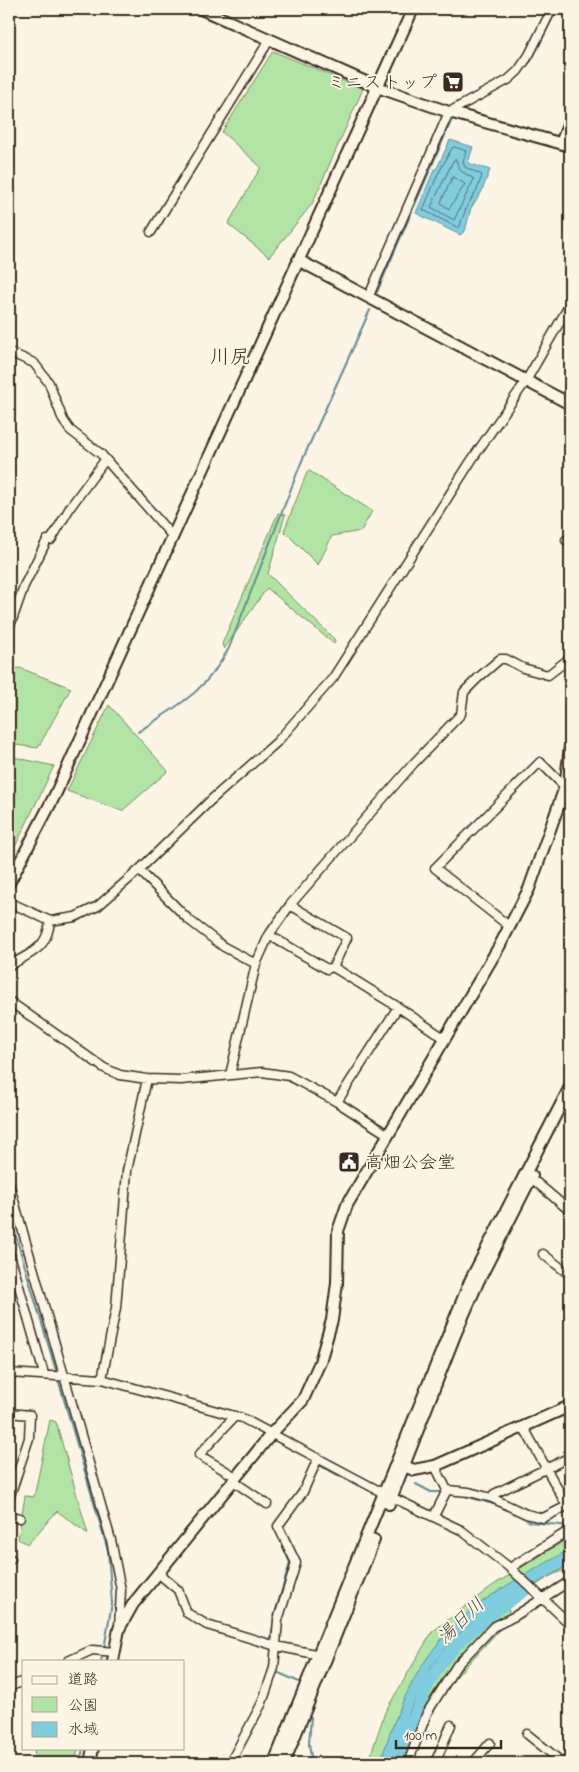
<svg xmlns="http://www.w3.org/2000/svg" width="579" height="1772" viewBox="0 0 579 1772" font-family="'Indie Flower','Klee One',sans-serif">
<style>
.green{fill:#b2e5a5;stroke:#768862}
.water{fill:#80cddf;stroke:#648c92}
.lines{fill:none;stroke-linecap:round;stroke-linejoin:round}
.shore{stroke:#576b6b;stroke-width:1}
.stream{stroke:#648c92;stroke-width:2}
.river{stroke:#80cddf;stroke-width:12}
.street-casing{stroke:#3b2a1e;stroke-width:11}
.secondary-casing{stroke:#3b2a1e;stroke-width:14}
.street{stroke:#fcf5e5;stroke-width:8}
.secondary{stroke:#fcf5e5;stroke-width:10}
.labels{text-anchor:middle;stroke-width:4;stroke-linejoin:round;paint-order:stroke}
.poi-label{font-size:18px;fill:#3b2a1e;stroke:#fcf5e5;text-anchor:end}
.water-label{font-size:19px;font-style:italic;fill:#4c534e;stroke:#fcf5e5}
.quarter-label{font-size:20px;fill:#3b2a1e;stroke:#fcf5e5}
</style>
<rect width="100%" height="100%" fill="#fcf5e5"/>
<filter id="ink" filterUnits="userSpaceOnUse"><feTurbulence type="fractalNoise" baseFrequency=".02" numOctaves="2"/><feDisplacementMap in="SourceGraphic" scale="10" xChannelSelector="R" yChannelSelector="G"/><feConvolveMatrix kernelMatrix="1 2 1 2 8 2 1 2 1" color-interpolation-filters="sRGB"/></filter>
<g filter="url(#ink)">
<path class="green" d="M273 51 363 89 312 204 269 257 228 224 261 167 222 132Z
M308 470 372 511 361 531 332 536 318 565 284 531Z
M278 513 285 515 268 574 335 640 334 644 267 588 224 649 222 644Z
M20 668 71 688 38 748 9 744V669Z
M109 705 168 771 122 811 67 791Z
M9 756 54 766 16 845 9 842Z
M50 1420 56 1422 88 1534 57 1511 28 1544 18 1539 25 1496 34 1497Z
M570 1537V1568L552 1575 506 1604 511 1617 444 1690 413 1750 409 1763H368L385 1712 432 1632 492 1586Z
M34 1748H78L75 1763H35Z"/>
<path class="water" d="M450 140 473 147 468 163 490 170 481 193 471 208 465 231 460 235 416 213 434 170 437 168Z
M570 1549V1564L474 1621 453 1639 432 1666 410 1710 395 1763H380C397 1709 418 1658 461 1619 492 1590 534 1571 570 1549Z"/>
<g class="lines">
<path class="shore" d="M455 147 466 151 463 162 465 167 482 175 477 190 467 206 459 228 423 210 438 174 452 148Z
M456 160 461 171 474 179 454 220 431 207 453 161Z
M453 177 465 184 449 209 441 203Z"/>
<path class="stream" d="M525 67 531 61 557 9
M377 292 452 119
M138 732C178 705 205 693 229 648L301 463 370 310
M9 1213 57 1374
M58 1379 108 1551 112 1603 104 1649
M319 1465 359 1486
M416 1484 431 1492H441
M462 1495 500 1506
M518 1514 530 1522 570 1526
M271 1638 275 1613 290 1563 279 1536
M101 1661 103 1653
M270 1669 271 1653
M279 1673 299 1682
M311 1717 309 1744 312 1763
M80 1763 83 1748"/>
<path class="river" d="M396 1763C412 1725 425 1677 455 1647 477 1623 504 1605 530 1587"/>
<g class="street-casing">
<path id="street" d="M151 232 270 39
M368 298 449 112 508 80 518 71 529 55 552 9
M9 352 34 363 49 383 63 420 70 430 101 454 173 537
M566 540 570 543
M9 629 24 586 47 540H51L71 506 105 460
M139 870 189 920 224 947 256 964
M9 902 50 921 75 917 98 906 139 870 211 800 277 742 333 678 471 461 526 381 570 304
M290 905 347 938 333 967
M509 926 435 868 540 762 565 787
M269 935 327 969 333 967 398 1007 444 1038
M9 966C31 952 47 950 50 921
M9 1001 104 1068 120 1075 147 1079 181 1080 262 1072 289 1076 337 1102 387 1134
M230 1075 256 964 269 935 290 905 414 763 461 714 464 692 478 678 500 659H506L523 668 548 675 570 658
M337 1102 398 1007
M9 1183 111 1540 121 1590 119 1627
M537 1183 570 1211
M9 1251 44 1374
M543 1254 570 1275
M9 1373 102 1379 242 1418 385 1494 461 1530 510 1568 570 1624
M102 1379 116 1308 127 1171 147 1079
M9 1413 30 1415 29 1438 9 1499
M235 1416 199 1455 236 1477
M233 1481 267 1504
M447 1490 469 1492 492 1498 526 1514 543 1518 567 1506 523 1426
M492 1498 494 1494 570 1457
M9 1516 20 1518
M434 1516 447 1490 435 1466
M9 1558 11 1559
M510 1568 570 1530
M158 1573 178 1590 187 1613 207 1625 276 1646 320 1655
M68 1661 92 1650 115 1652
M9 1687 24 1681
M527 1734 563 1763
M230 1763 262 1703 274 1668 278 1620 296 1563 278 1526 303 1492 318 1458
M408 1763 427 1713 457 1665 493 1627 515 1616 570 1581
M435 1763 451 1725
M473 1763 490 1743"/>
</g>
<g class="secondary-casing">
<path id="secondary" d="M201 9 377 87 449 112 570 146
M561 143 570 120
M298 260 570 404
M9 883 55 795 413 9
M404 1466 414 1470 435 1466 570 1406
M389 1504 455 1335 478 1282 532 1176
M113 1661 119 1629 133 1604 272 1433 303 1400 320 1362 332 1320 337 1283 338 1231 347 1205 500 945 529 889 565 787 570 747
M90 1763 93 1748
M274 1763 471 1279 570 1087
M284 1763 374 1540"/>
</g>
<use href="#street" class="street"/>
<use href="#secondary" class="secondary"/>
</g>
</g>
<defs>
<g id="supermarket-square" transform="scale(1.125)"><rect x="-9" y="-9" width="18" height="18" rx="4" fill="#3b2a1e" stroke="#fcf5e5"/><path d="M-6-5.5h2.5l.6 2H6L4.5 2H-2.5L-4.4-4H-6ZM-1.5 3.2a1.3 1.3 0 1 0 .1 0ZM3 3.2a1.3 1.3 0 1 0 .1 0Z" fill="#fff"/></g>
<g id="civic-square" transform="scale(1.125)"><rect x="-9" y="-9" width="18" height="18" rx="4" fill="#3b2a1e" stroke="#fcf5e5"/><path d="M-.6-6.5H3V-4.5H.6V-3L4-1V1h2V6H-6V1h2V-1L-.6-3ZM-1.2 2.5V6h2.4V2.5Z" fill="#fff"/></g>
</defs>
<g fill-rule="evenodd">
<use href="#supermarket-square" x="453" y="82"/>
<use href="#civic-square" x="349" y="1162"/>
</g>
<g class="labels">
<g class="poi-label">
<text x="437" y="88">ミニストップ</text>
<text x="365" y="1168" text-anchor="start">高畑公会堂</text>
</g>
<g class="water-label">
<text transform="translate(460 1620) rotate(-44)" y="7">湯日川</text>
</g>
<g class="quarter-label">
<text x="230" y="363">川尻</text>
</g>
</g>
<rect width="579" height="1772" fill="none" stroke="#fcf5e5" stroke-width="30"/>
<rect x="15" y="15" width="549" height="1742" fill="none" stroke="#3b2a1e" stroke-width="2" filter="url(#ink)"/>
<rect x="22" y="1660" width="162" height="90" fill="#fcf5e5" stroke="#afa495"/>
<rect x="32" y="1676" width="25" height="8" fill="#fcf5e5" stroke="#afa495"/>
<text x="68" y="1684" font-size="15" fill="#3b2a1e">道路</text>
<rect x="32" y="1697" width="25" height="15" fill="#b2e5a5" stroke="#afa495"/>
<text x="68" y="1710" font-size="15" fill="#3b2a1e">公園</text>
<rect x="32" y="1722" width="25" height="15" fill="#80cddf" stroke="#afa495"/>
<text x="68" y="1734" font-size="15" fill="#3b2a1e">水域</text>
<path d="M396 1740v8h105v-8" fill="none" stroke="#3b2a1e" stroke-width="2.5"/>
<text x="404" y="1740" font-size="15" fill="#3b2a1e" stroke="#fcf5e5" stroke-width="4" paint-order="stroke">100 m</text>
</svg>
